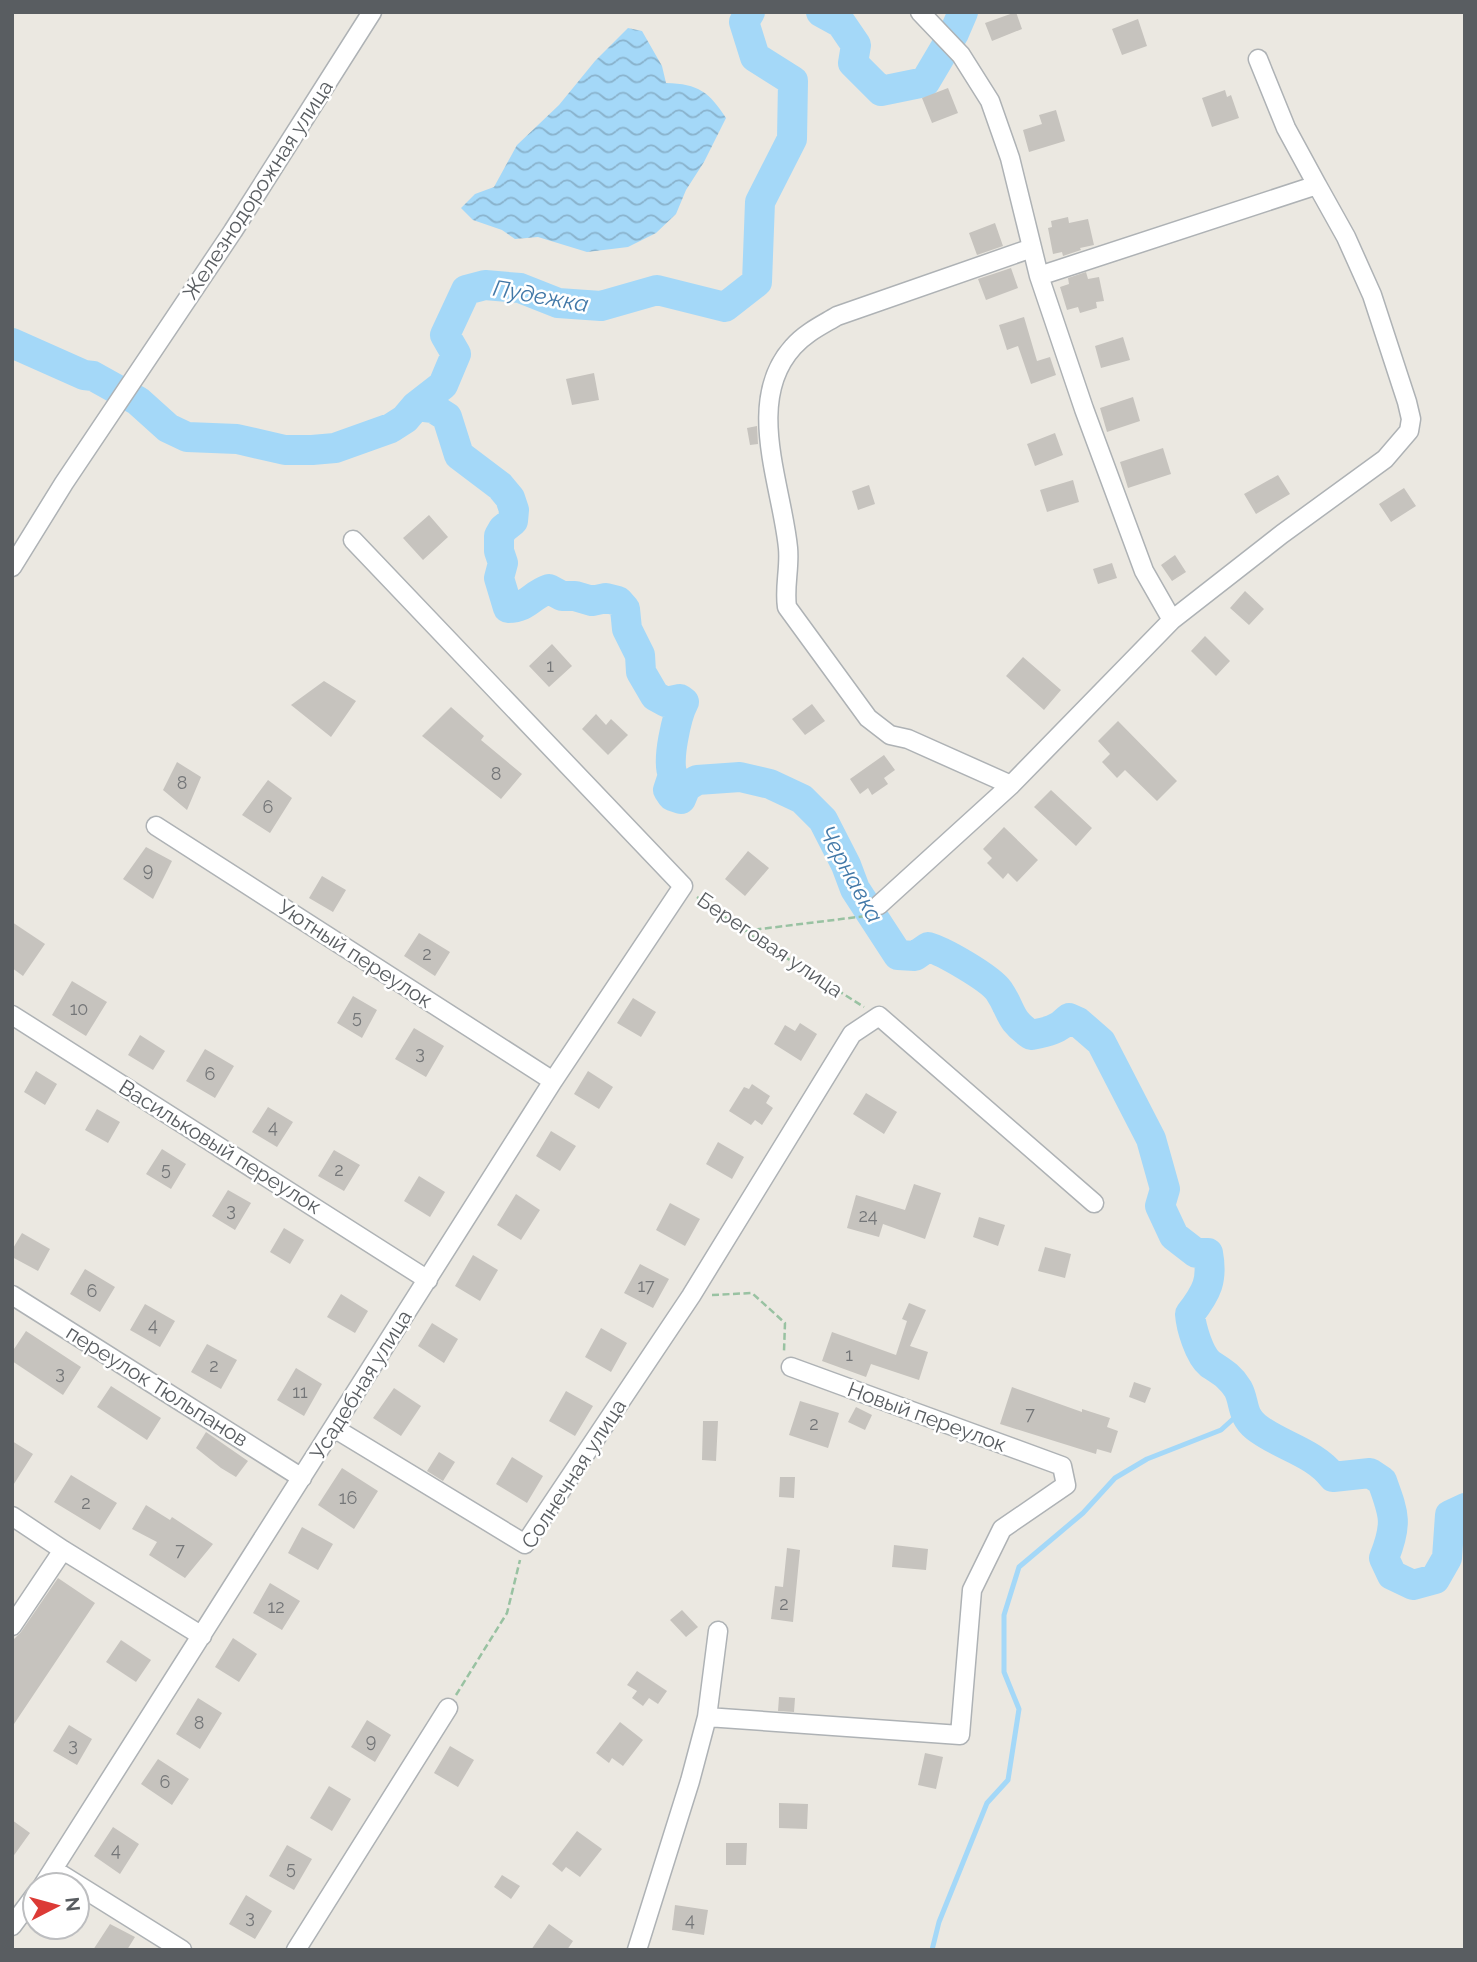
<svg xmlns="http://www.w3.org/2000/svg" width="1477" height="1962" viewBox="0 0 1477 1962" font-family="Raleway,sans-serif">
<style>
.water{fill:url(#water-waves)}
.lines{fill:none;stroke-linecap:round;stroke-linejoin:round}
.stream{stroke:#a4d8f8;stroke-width:5}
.river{stroke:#a4d8f8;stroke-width:30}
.building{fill:#c6c3be}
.minor-casing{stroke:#aeb2b5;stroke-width:21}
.path{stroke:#99c2a2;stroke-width:2.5;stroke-dasharray:7 3.5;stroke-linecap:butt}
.minor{stroke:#fff;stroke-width:18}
.labels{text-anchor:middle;stroke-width:5;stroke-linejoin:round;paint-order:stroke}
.number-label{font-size:18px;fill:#747678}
.street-label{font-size:21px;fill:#595d61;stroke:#fff}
.water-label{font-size:23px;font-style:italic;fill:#4379a8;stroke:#fff}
</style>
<defs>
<pattern id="water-waves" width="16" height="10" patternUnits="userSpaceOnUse" patternTransform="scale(1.75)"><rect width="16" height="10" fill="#a4d8f8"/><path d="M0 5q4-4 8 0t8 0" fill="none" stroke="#89b2cc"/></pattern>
</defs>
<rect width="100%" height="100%" fill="#ebe8e1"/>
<path class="water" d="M628 28 642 31 662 66 666 83C699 84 709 92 726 118L704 162 686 190 676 214 656 233 628 247 587 252 538 237 515 239 502 230 473 220 461 208 475 194 494 187 517 145 559 105 595 61Z
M1000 992 1013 998 1019 1007 1012 1017 1013 1021 1005 1024 993 1011Z
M1125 1070 1134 1084 1129 1092 1120 1094 1116 1092 1112 1079 1119 1071Z"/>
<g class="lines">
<path class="stream" d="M932 1950 939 1922 987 1803 1008 1780 1019 1709 1004 1672V1615L1019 1567 1083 1513 1115 1478 1147 1459 1221 1430 1243 1410"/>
<path class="river" d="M821 12 841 23 856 45 853 63 881 91 925 82 954 33 963 12
M12 343 84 375 93 376 138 401 168 428 187 437 237 439 285 450H312L335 448 391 428 405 419 416 406 443 385 456 354 445 335 466 290 485 285 520 288 558 303 601 306 657 290 725 307 757 282 760 202 792 139 793 81 755 57 744 22 750 12
M416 406 433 408 447 417 459 455 500 486 510 498 514 510 513 521 503 529 499 536V551L503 563 499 578 508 608C528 608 531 595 549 589L562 596H575L592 601 606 598 618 601 625 609 627 629 640 655 641 672 655 696 666 702 680 699 684 702C677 715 666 762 673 775L668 790 672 796 681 799 686 787 697 780 740 777 770 784 802 799 823 820 846 865 855 889 898 955 915 956 928 947C943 951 990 978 999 991 1013 1012 1008 1019 1031 1035 1047 1032 1058 1030 1069 1018L1078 1022 1101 1042 1151 1139 1165 1189 1160 1206 1174 1236 1196 1253H1208C1213 1280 1207 1292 1190 1314 1191 1327 1199 1355 1210 1364 1222 1372 1230 1376 1238 1389 1245 1402 1241 1415 1256 1427 1280 1446 1314 1452 1333 1477L1370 1473 1382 1481C1394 1514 1398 1523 1384 1558L1392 1575 1413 1585 1435 1579 1447 1558 1450 1515 1465 1508"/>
</g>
<path class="building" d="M1016 12 1022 29 992 41 985 23Z
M1138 19 1147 46 1122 55 1112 29Z
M948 88 958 113 932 123 922 98Z
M1225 90 1227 97 1231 95 1239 118 1212 127 1202 98Z
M1056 110 1065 141 1029 152 1023 130 1042 124 1039 115Z
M1068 217 1069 223 1088 219 1094 245 1080 248 1081 250 1063 256 1062 252 1053 254 1048 228 1052 227 1051 221Z
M995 223 1003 246 977 255 969 233Z
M1011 268 1018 288 986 300 978 279Z
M1086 272 1088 279 1099 277 1104 301 1096 302 1097 308 1080 313 1078 307 1067 310 1060 287 1069 284 1068 278Z
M1024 317 1037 361 1050 357 1056 375 1031 384 1018 346 1007 350 999 325Z
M1123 337 1130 360 1101 368 1095 346Z
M594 373 599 400 572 405 566 379Z
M1133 397 1140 421 1107 432 1100 408Z
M757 426 758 444 750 445 747 428Z
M1055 433 1063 455 1035 466 1027 444Z
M1163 448 1171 474 1128 488 1120 462Z
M1278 475 1290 494 1256 514 1244 494Z
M1073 480 1079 502 1047 512 1040 490Z
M869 485 875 504 858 510 852 491Z
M1404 488 1416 506 1391 522 1379 504Z
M429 515 448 537 423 560 403 538Z
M1175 555 1186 572 1172 581 1161 565Z
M1112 563 1117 578 1098 584 1093 569Z
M1245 591 1264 609 1249 625 1230 608Z
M1205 636 1230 661 1216 676 1191 651Z
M552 644 572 666 549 687 529 666Z
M1023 657 1061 690 1044 710 1006 676Z
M324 681 356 701 331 737 291 705Z
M812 704 825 721 805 735 792 719Z
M451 707 484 736 481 740 522 774 501 799 422 736Z
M596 714 606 725 611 719 628 735 608 755 582 729Z
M1118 721 1177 781 1157 801 1125 770 1117 778 1102 762 1110 754 1098 741Z
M884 755 895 770 884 778 888 784 872 795 868 788 860 794 850 779Z
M177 762 201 777 187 810 163 790Z
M268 780 292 798 270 833 242 815Z
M1051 790 1092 828 1076 846 1034 807Z
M1004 827 1038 860 1017 882 1008 873 1003 879 987 863 992 858 983 849Z
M146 847 172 861 153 899 123 879Z
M748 851 769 868 745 896 725 879Z
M322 876 346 890 333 912 309 898Z
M12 922 45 944 23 976 12 968Z
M419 933 450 952 435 976 404 956Z
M72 981 107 1002 86 1036 52 1015Z
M353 996 377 1010 362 1038 337 1023Z
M633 998 656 1012 641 1037 617 1023Z
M800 1023 817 1034 801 1061 774 1044 785 1025 795 1031Z
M414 1028 444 1046 426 1077 395 1059Z
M140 1035 165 1051 153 1070 128 1055Z
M205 1049 234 1066 215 1098 186 1081Z
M36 1071 57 1084 45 1105 24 1092Z
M588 1071 613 1087 599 1109 574 1094Z
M752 1084 770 1096 766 1103 773 1108 762 1125 755 1120 751 1125 729 1111 744 1087 749 1089Z
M866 1093 897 1112 884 1134 853 1114Z
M268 1107 293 1122 277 1147 252 1132Z
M97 1109 120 1122 108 1143 85 1130Z
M551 1131 576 1146 560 1171 536 1156Z
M718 1142 744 1157 732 1179 706 1164Z
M162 1149 186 1164 171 1189 146 1174Z
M334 1150 360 1165 344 1191 318 1176Z
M419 1176 445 1192 430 1217 404 1201Z
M914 1184 941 1193 925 1239 883 1224 879 1237 847 1228 856 1195 905 1210Z
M228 1190 251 1203 235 1230 212 1216Z
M516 1194 540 1210 521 1240 497 1225Z
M670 1203 700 1219 685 1246 656 1230Z
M979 1217 1005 1225 998 1246 973 1237Z
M284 1228 304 1240 290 1264 270 1252Z
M22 1233 50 1249 38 1271 12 1257V1250Z
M1045 1247 1071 1254 1065 1278 1038 1271Z
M473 1255 498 1270 480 1301 455 1286Z
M640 1264 669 1279 653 1308 624 1293Z
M85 1269 115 1287 100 1312 70 1294Z
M341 1294 368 1311 355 1333 327 1317Z
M909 1303 926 1310 910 1346 928 1352 919 1380 871 1364 866 1377 822 1361 832 1332 896 1355 907 1321 902 1319Z
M145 1304 175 1321 160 1347 130 1330Z
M432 1323 458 1339 444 1363 418 1346Z
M601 1328 627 1343 611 1372 585 1357Z
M26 1331 81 1367 63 1395 12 1361V1352Z
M207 1344 237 1360 221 1389 191 1372Z
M296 1368 322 1384 304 1416 277 1400Z
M1134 1382 1151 1388 1145 1403 1129 1397Z
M111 1386 161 1418 147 1440 97 1407Z
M1012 1387 1082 1412V1409L1110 1418 1107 1427 1118 1431 1111 1453 1097 1449 1096 1454 1000 1424Z
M394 1388 421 1406 401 1436 373 1418Z
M566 1391 593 1406 575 1436 549 1421Z
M800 1401 839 1413 828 1448 789 1435Z
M856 1407 872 1415 865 1430 848 1422Z
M703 1421H718L716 1461 702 1460Z
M206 1432 248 1461 236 1477 221 1468 196 1448Z
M12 1441 33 1454 12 1487Z
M439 1452 455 1462 443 1481 427 1471Z
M512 1457 543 1476 527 1503 496 1484Z
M342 1468 378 1491 354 1529 318 1505Z
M71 1475 117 1503 100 1530 54 1502Z
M780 1477H795L794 1498 779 1497Z
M146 1505 170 1520 172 1517 213 1544 185 1578 149 1555 157 1542 132 1529Z
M302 1527 333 1544 318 1570 288 1553Z
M894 1545 928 1549 926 1570 892 1567Z
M787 1548 800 1550 793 1622 771 1619 775 1586 783 1587Z
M58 1578 95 1603 12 1727V1641L21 1632Z
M270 1583 300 1601 282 1630 253 1613Z
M682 1610 698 1627 686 1637 670 1620Z
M233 1638 257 1654 239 1682 215 1667Z
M121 1640 151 1660 136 1682 106 1662Z
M637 1671 667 1691 658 1704 649 1698 643 1706 632 1698 637 1691 627 1685Z
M779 1697 795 1698 794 1712 778 1711Z
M198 1698 222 1713 200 1749 176 1734Z
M367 1720 391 1735 375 1762 351 1747Z
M620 1722 643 1740 623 1766 612 1758 609 1763 596 1753Z
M69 1725 92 1739 77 1765 53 1751Z
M450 1746 474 1760 458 1787 434 1773Z
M925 1753 943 1757 936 1789 918 1785Z
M158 1759 189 1779 172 1805 141 1784Z
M329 1786 351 1799 332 1831 310 1818Z
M779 1803 808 1804 807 1829 779 1828Z
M12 1820 30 1833 12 1858Z
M113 1827 139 1844 120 1874 94 1856Z
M577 1831 602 1849 580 1877 566 1867 562 1872 552 1864Z
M726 1843H747L746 1865H726Z
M287 1845 312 1859 294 1890 269 1876Z
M502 1875 520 1886 511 1899 494 1887Z
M246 1895 272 1911 255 1939 229 1924Z
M675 1905 708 1910 704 1935 672 1930Z
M110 1924 135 1937 127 1950H93Z
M549 1924 573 1941 567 1950H531Z"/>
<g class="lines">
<g class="minor-casing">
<path id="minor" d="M920 12 961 55 990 101 1010 158 1039 276 1084 409 1144 571 1172 620
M1039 276 1317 185 1286 128 1258 59
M12 567 64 483 233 231 372 12
M1011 785 908 739 890 735 868 718 787 607C784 587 790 568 788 548 782 485 744 401 793 347 805 333 822 325 837 316L1032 248
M156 826 553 1081
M879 905 1011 785 1172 620 1282 534 1385 459 1409 431 1411 419 1407 402 1372 295 1346 237 1317 185
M12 1015 428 1280
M12 1295 302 1478
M334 1428 525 1544 691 1296 852 1034 879 1016 1094 1203
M12 1516 63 1550 202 1636
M12 1626 63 1550
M707 1717 960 1735 972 1590 1002 1529 1066 1485 1062 1466 791 1367
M54 1870 182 1950
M43 1885 553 1081 683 886 353 540
M12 1926 35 1895
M296 1950 448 1708
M637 1950 690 1781 707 1717 718 1631"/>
</g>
<path class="path" d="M697 897 744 931 864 1007
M744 931 866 916
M712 1295 752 1293 785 1323 784 1351
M456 1695 507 1613 520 1560"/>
<use href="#minor" class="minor"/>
</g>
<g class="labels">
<g class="number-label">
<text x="550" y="672">1</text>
<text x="496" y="780">8</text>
<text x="182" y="789">8</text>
<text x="268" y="813">6</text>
<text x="148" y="876">9</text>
<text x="427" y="960">2</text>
<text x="79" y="1015">10</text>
<text x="357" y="1023">5</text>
<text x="420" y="1059">3</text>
<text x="210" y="1080">6</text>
<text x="273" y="1133">4</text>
<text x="166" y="1175">5</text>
<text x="339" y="1176">2</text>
<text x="231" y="1216">3</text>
<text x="868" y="1222">24</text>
<text x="646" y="1292">17</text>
<text x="92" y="1297">6</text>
<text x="153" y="1331">4</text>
<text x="849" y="1361">1</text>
<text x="214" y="1372">2</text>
<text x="60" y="1379">3</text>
<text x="300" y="1398">11</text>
<text x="1030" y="1420">7</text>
<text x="814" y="1430">2</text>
<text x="348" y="1504">16</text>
<text x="86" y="1509">2</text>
<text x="180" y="1556">7</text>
<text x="784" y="1610">2</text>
<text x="276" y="1613">12</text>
<text x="199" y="1729">8</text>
<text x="371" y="1747">9</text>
<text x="73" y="1751">3</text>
<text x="165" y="1788">6</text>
<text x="116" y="1856">4</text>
<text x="291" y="1874">5</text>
<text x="250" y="1923">3</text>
<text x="690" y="1926">4</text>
</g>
<g class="street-label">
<text transform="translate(258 190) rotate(-57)" y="7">Железнодорожная улица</text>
<text transform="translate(770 945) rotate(34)" y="7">Береговая улица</text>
<text transform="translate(355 954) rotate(33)" y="7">Уютный переулок</text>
<text transform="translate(220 1147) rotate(32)" y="7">Васильковый переулок</text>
<text transform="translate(361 1385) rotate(-58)" y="7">Усадебная улица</text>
<text transform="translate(157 1386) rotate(32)" y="7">переулок Тюльпанов</text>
<text transform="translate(927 1417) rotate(20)" y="7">Новый переулок</text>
<text transform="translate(574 1474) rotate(-57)" y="7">Солнечная улица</text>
</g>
<g class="water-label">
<text transform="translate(541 296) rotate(10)" y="8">Пудежка</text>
<text transform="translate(851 874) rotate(61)" y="8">Чернавка</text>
</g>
</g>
<rect width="1477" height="1962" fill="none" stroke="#595d61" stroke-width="28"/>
<g transform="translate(56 1906) rotate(84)"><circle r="33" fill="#ffffff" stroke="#bdbec0" stroke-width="2"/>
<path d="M0-5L12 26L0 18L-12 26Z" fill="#dc3a36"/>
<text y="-10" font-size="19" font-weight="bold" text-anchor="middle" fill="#595d61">N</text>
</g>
</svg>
